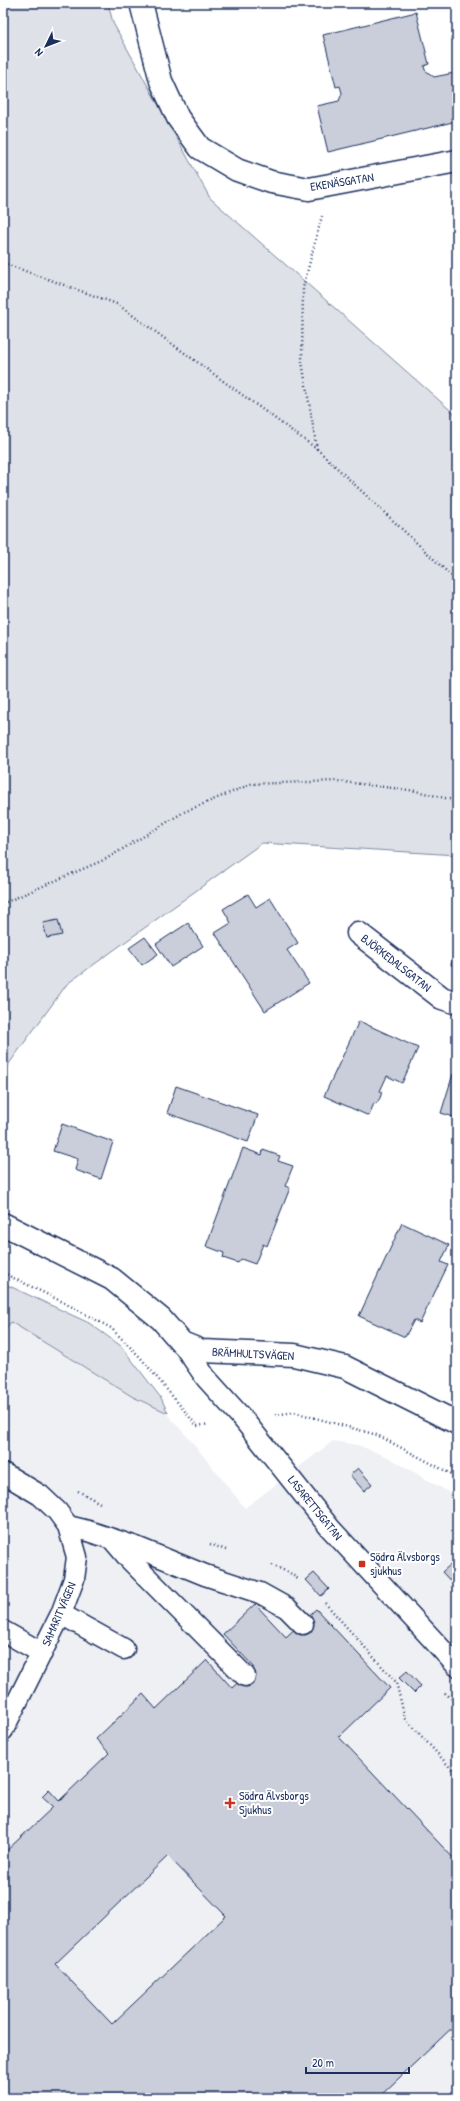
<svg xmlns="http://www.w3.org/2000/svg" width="460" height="2101" viewBox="0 0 460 2101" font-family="'Patrick Hand',sans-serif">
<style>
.built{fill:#eff0f4}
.green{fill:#dee1e7;stroke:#7c88a2}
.building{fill:#caceda;stroke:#1b2f5e;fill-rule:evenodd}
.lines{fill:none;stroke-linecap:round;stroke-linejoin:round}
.service-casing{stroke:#1b2f5e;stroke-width:23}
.minor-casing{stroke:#1b2f5e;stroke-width:25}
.tertiary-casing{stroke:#1b2f5e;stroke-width:25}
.path{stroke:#1b2f5e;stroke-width:2.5;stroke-dasharray:1 3;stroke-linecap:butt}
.service{stroke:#fff;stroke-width:20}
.minor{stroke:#fff;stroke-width:22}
.tertiary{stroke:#fff;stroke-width:22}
.poi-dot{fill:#c8321e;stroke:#fff;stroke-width:1.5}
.labels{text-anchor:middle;stroke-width:4;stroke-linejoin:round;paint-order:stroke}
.street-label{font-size:12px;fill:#1b2f5e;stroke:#fff}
.poi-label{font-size:12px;fill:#1b2f5e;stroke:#fff;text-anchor:start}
</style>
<rect width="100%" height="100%" fill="#fff"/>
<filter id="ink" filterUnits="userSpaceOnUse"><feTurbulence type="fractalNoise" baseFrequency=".025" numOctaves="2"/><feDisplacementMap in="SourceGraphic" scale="8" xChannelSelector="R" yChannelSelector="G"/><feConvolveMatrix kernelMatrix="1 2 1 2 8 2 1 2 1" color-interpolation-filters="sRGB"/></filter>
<g filter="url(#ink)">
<path class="built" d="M3 1297 139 1383 193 1443 245 1508 333 1441 358 1445 388 1457 457 1497V2098H3Z"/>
<path class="green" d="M3 3H108L113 23 210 198 457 416V855L262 843 67 984 3 1072Z
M3 1283 89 1323 121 1346 161 1398 168 1413 133 1397 11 1322 3 1333Z"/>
<path class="building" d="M416 12 429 64 424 66 425 70 434 77 454 73 457 84V121L328 152 317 106 339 101 342 93 340 86 336 87 323 35Z
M248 894 256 907 270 898 298 943 287 950 309 983 265 1011 215 933 231 923 223 909Z
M58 920 62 935 47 938 43 923Z
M188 923 203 946 171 967 156 944Z
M145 937 158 954 142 965 129 948Z
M457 941V967L451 965Z
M359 1021 418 1048 402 1083 387 1076 380 1091 382 1092 380 1098 376 1104 374 1103 369 1116 324 1096Z
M453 1074 457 1075V1118L441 1113Z
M176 1086 258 1115 248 1142 167 1113Z
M62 1124 113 1142 101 1179 75 1170 78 1159 53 1151Z
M243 1148 262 1155 263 1150 280 1156 278 1161 293 1166 285 1186 290 1188 267 1246 263 1244 255 1264 241 1259 238 1263 223 1258 224 1253 206 1246Z
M402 1223 449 1245 441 1262 448 1265 420 1323 414 1320 405 1337 359 1316Z
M358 1468 372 1484 364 1491 350 1475Z
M450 1565 457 1573V1588L442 1572Z
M314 1573 329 1589 321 1596 306 1580Z
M255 1604 286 1637 316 1609 390 1688 339 1737 457 1862V2023L378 2098H3V1854L53 1807 42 1797 49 1790 59 1801 109 1753 96 1739 143 1694 156 1709 207 1660 232 1688 254 1667 223 1634ZM168 1856 226 1916 112 2024 55 1964Z
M407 1671 421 1686 414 1693 399 1678Z"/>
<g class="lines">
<g class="service-casing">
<path id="service" d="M182 1343 206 1378 243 1419 330 1528 457 1666
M3 1473 40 1495 57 1511 68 1526 77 1557 74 1579 61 1614 3 1730
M68 1526 88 1531 136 1547 205 1575 260 1593 287 1608 303 1624
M113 1540 130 1560 245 1676
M61 1614 124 1649
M3 1631 42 1653"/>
</g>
<g class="minor-casing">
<path id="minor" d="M141 3 161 81 178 118 200 148 237 170 271 182 309 189 457 161
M358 933 442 998 457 1003"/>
</g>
<g class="tertiary-casing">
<path id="tertiary" d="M3 1224 112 1279 161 1319 182 1343 202 1351 294 1355 345 1367 457 1423"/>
</g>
<path class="path" d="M3 263 117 304 317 449 457 581
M317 449 302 362 303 288 322 216
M6 902 106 859 184 812 251 784 337 781 416 791 457 801
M3 1273 63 1302 111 1328 140 1357 197 1426 209 1424
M275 1415 294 1412 377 1435 457 1477
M78 1491 100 1503
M210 1544 226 1550
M272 1565 290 1573 299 1580
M325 1603 396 1682 405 1718 457 1775
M445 1693 457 1703"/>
<use href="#service" class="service"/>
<use href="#minor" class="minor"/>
<use href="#tertiary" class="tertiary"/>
</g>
</g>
<g class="poi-dot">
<rect x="358" y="1560" width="8" height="8" rx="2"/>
<path d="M228 1797h4v4h4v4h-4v4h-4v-4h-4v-4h4z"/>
</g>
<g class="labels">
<g class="street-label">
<text transform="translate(342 182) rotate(-9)" y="4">EKENÄSGATAN</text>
<text transform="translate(396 963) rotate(38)" y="4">BJÖRKEDALSGATAN</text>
<text transform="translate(253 1354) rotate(3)" y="4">BRÄMHULTSVÄGEN</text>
<text transform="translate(315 1508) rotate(51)" y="4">LASARETTSGATAN</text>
<text transform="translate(59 1614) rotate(-67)" y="4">SAMARITVÄGEN</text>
</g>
<g class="poi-label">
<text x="370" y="1561">Södra Älvsborgs<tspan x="370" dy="14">sjukhus</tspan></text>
<text x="239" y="1800">Södra Älvsborgs<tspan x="239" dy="14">Sjukhus</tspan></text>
</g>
</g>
<rect width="460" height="2101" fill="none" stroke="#fff" stroke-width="16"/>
<rect x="8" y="8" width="444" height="2085" fill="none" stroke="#1b2f5e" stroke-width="1.5" filter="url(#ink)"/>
<g transform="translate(46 46) rotate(227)" stroke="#ffffff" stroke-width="3" paint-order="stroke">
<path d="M0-3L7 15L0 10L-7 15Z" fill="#1b2f5e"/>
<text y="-6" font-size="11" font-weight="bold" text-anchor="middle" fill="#1b2f5e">N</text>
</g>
<path d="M306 2067v6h103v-6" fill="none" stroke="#1b2f5e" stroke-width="2"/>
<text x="312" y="2067" font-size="12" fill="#1b2f5e" stroke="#ffffff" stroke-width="3" paint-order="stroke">20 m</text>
</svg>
